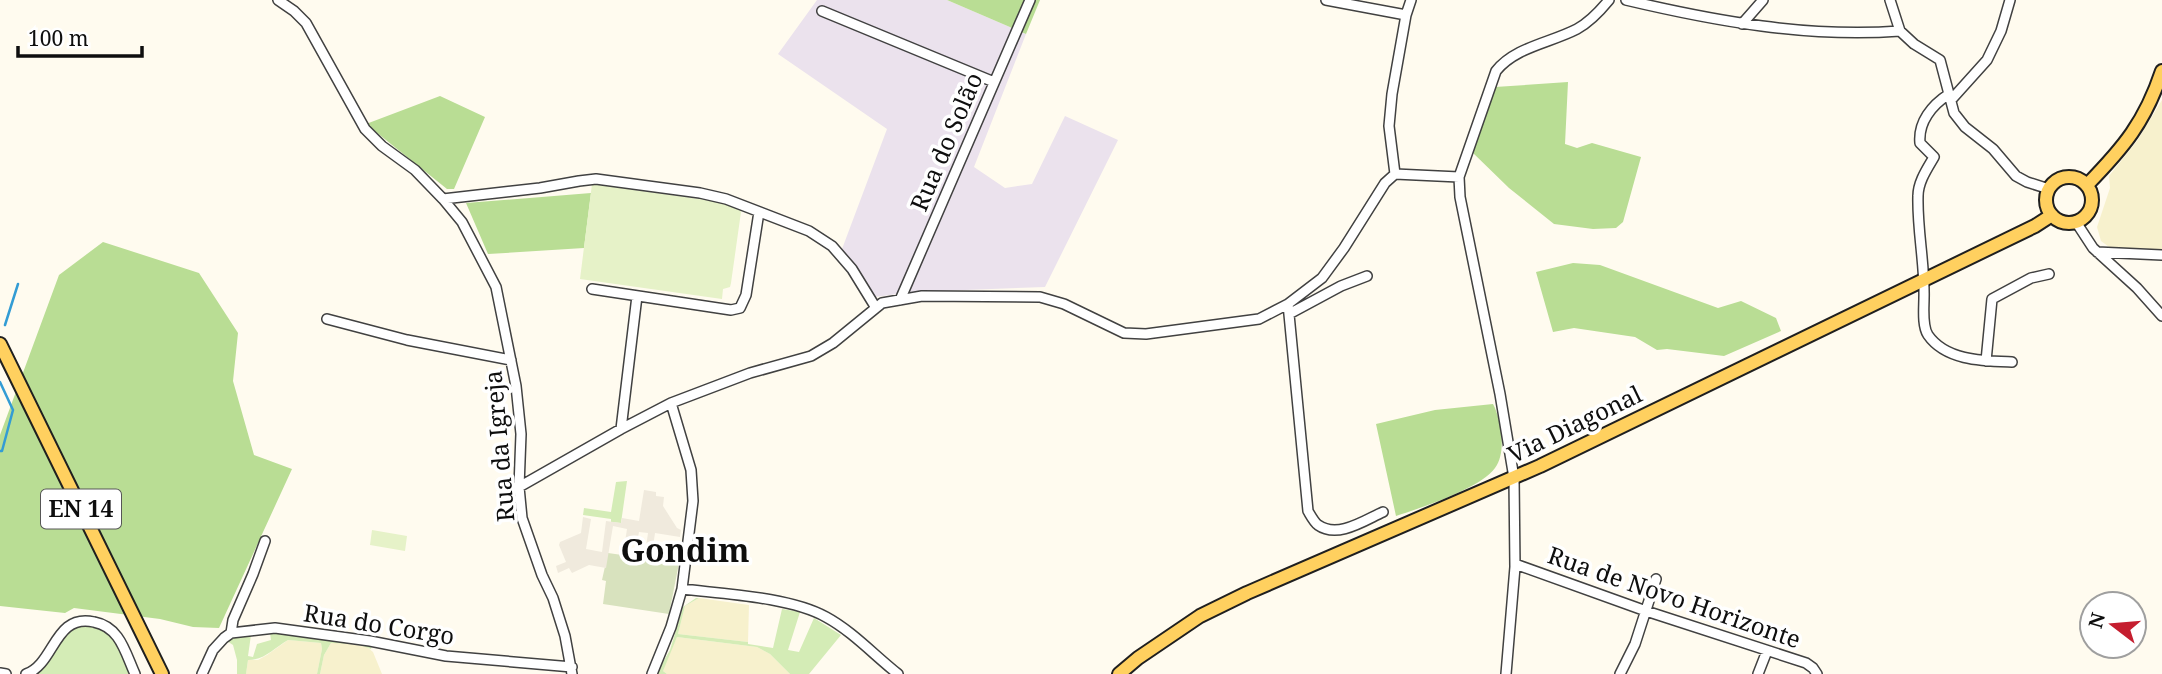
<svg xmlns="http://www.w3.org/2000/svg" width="2162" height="674" viewBox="0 0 2162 674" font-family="'Noto Serif',serif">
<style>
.industrial{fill:#ebe2ed}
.farmland{fill:#f7f1cd}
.green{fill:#d4ecb6}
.forest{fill:#b9dd94}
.cemetery{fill:#d8e2be}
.pitch{fill:#e6f2c8}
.plaza{fill:#f0eadd}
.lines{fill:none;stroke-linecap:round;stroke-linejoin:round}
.stream{stroke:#339cd4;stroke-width:2.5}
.minor-casing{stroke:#414141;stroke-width:12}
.major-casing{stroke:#1f1f1f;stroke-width:16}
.minor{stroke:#fff;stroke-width:9}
.major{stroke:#ffd05f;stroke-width:12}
.labels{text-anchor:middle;stroke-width:7;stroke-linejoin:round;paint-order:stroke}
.shield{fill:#fff;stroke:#565656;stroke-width:2}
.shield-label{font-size:23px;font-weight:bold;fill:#0e0e0e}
.street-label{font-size:24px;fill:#0e0e0e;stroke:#fff}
.district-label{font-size:32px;font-weight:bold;fill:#0e0e0e;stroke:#fff}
</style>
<rect width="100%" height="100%" fill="#fffbef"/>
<path class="industrial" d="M817 0H947L1026 34 974 167 1005 188 1032 184 1065 116 1118 140 1045 287 912 292 875 297 842 249 887 129 778 54Z"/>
<path class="farmland" d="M2162 100V254L2116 252 2101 241 2097 227 2110 188 2109 176 2137 141Z
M699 598 749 605 748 642 678 634 685 606Z
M677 637 757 647 770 654 790 674H667L663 671 664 665Z
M288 640 321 643 322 649 317 674H246L248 660H258L267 655Z
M331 643H346L367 647 373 652 382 674H320L324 655Z"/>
<path class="green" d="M627 481 621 523 611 522V519L583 515 584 508 611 512 616 482Z
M696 598H699L685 606 678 634 748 642V644L773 648 782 609 800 612 788 650 799 652 814 618 841 635 809 674H790L770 654 757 647 677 637 663 671 667 674H656L670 650 683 607Z
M80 623 107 630 118 645 131 674H32L67 630Z
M270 633H286L372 645 371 649 357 644 331 643 324 655 320 674H317L322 649 321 643 288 640C274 648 265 660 248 660L246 674H237V660L233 645 227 641 236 636 251 635 248 656 253 657 257 644 271 640Z"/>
<path class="forest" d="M947 0H1040L1026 34Z
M1568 82 1565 144 1577 148 1592 143 1641 157 1623 222 1616 228 1593 229 1554 224 1509 188 1472 152 1495 87Z
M440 96 485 117 454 189H447L366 124Z
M591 193 584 248 488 254 466 203Z
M103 242 199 273 238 333 233 381 254 455 292 469 219 628 193 627 160 619 74 608 65 613 0 606V435L59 275Z
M1573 263 1600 265 1718 308 1741 301 1776 318 1781 331 1724 356 1667 349 1657 350 1635 337 1574 328 1553 332 1536 272Z
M1493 404C1501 419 1507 452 1495 468 1481 488 1421 508 1396 516L1376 424 1435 410Z"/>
<path class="cemetery" d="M608 553 679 563 669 614 603 604 606 581 602 580Z"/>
<path class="pitch" d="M592 184 735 204 740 207 741 212 731 283 730 287 723 289 722 299 580 279Z
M372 530 407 536 405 551 370 545Z"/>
<path class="plaza" d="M644 490 656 492V496L664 497 663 506 677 528 681 530 680 537 655 533 653 547 673 551 672 556 653 553 652 557 644 556 643 558 625 555 626 550 645 554 648 533 639 532 637 542H625L627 529 613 526 606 568 589 565 572 573 569 568 558 573 556 566 566 562 559 545 560 542 581 533 583 517 591 519 586 549 602 552 606 521 621 523 622 518 639 521Z"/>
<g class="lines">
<path class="stream" d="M5 325 18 284
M0 382 13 410 2 451H0"/>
<g class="minor-casing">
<path id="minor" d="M278 0 294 11 306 23 365 129 382 146 415 170 443 199 462 222 496 287 516 386 521 434 519 487 522 518 542 575 553 598 565 636 572 674
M1326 0 1406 15
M1626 0C1715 21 1808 38 1900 31L1914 44 1940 60 1954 113 1965 127 1993 149 2016 176 2027 182 2049 189
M1890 0 1900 31
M822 11 994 82
M1742 24 1763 0
M1949 94C1932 105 1918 122 1920 143L1934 157C1927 169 1918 182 1918 196 1917 230 1925 264 1924 298 1924 308 1922 326 1928 335 1946 361 1984 361 2012 362
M1951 100 1987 60 2001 31 2010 0
M1395 174 1389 126 1392 94 1406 15 1411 0
M1395 174 1459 177
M443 199 540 188 579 181 596 179 700 193 726 199 809 231 832 246 852 269 876 308
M2076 222 2093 248 2137 288 2162 316
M2097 252 2162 255
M592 289 731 310 740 308 746 295 759 212
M900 300 1030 0
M1288 304 1308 511C1311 516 1314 522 1318 525 1338 539 1365 520 1383 512
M1289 314 1341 286 1367 276
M327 319 407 340 511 360
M1986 361 1992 299 2031 278 2049 274
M621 429 637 296
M519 487 621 429 671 403 750 373 811 356 833 343 882 303 922 296 1040 297 1064 304 1124 333 1146 334 1259 319 1288 304 1322 278 1344 248 1385 183 1395 174
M1515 564 1646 611 1806 663 1813 668 1817 674
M682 589C724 594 790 597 826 617 852 631 874 655 898 674
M231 633 233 620 253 574 265 541
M0 673 6 674
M26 674C55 664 54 613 94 622 120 627 125 652 135 674
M202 674 213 650 224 638 231 633 275 628 370 641 446 656 572 667
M652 674 671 627 682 589 693 501 691 470 671 403
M1506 674 1515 567 1514 478 1500 394 1460 197 1459 177 1496 71C1515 47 1550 43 1577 29 1590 22 1600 11 1609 0
M1620 674 1635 644 1656 579
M1758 674 1767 651"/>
</g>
<g class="major-casing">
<path id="major" d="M2046 200a23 23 0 1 1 46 0a23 23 0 1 1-46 0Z
M2087 185C2124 147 2145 122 2162 71
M0 344 162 674
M1119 674 1138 658 1200 616 1247 593 1540 466 2035 226 2052 215"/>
</g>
<use href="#minor" class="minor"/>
<use href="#major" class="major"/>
</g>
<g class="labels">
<rect class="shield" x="41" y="489.5" width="80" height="39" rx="5"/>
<g class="shield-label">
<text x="81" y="517">EN 14</text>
</g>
<g class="street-label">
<text transform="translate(947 142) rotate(-67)" y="8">Rua do Solão</text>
<text transform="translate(1575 425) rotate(-26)" y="8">Via Diagonal</text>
<text transform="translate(500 446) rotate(-95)" y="8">Rua da Igreja</text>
<text transform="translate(1674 598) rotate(19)" y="8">Rua de Novo Horizonte</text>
<text transform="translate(379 625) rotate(9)" y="8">Rua do Corgo</text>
</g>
<g class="district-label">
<text x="685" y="562">Gondim</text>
</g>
</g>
<g transform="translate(2113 625) rotate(286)"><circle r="33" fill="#ffffff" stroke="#9f9f9f" stroke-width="2"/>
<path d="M0-5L12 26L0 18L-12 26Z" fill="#c51e2f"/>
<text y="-10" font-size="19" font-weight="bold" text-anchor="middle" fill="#0e0e0e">N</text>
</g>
<path d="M18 46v10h124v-10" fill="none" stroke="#0e0e0e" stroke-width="3.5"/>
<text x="28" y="46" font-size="21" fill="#0e0e0e" stroke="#ffffff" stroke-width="5" paint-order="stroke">100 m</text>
</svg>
